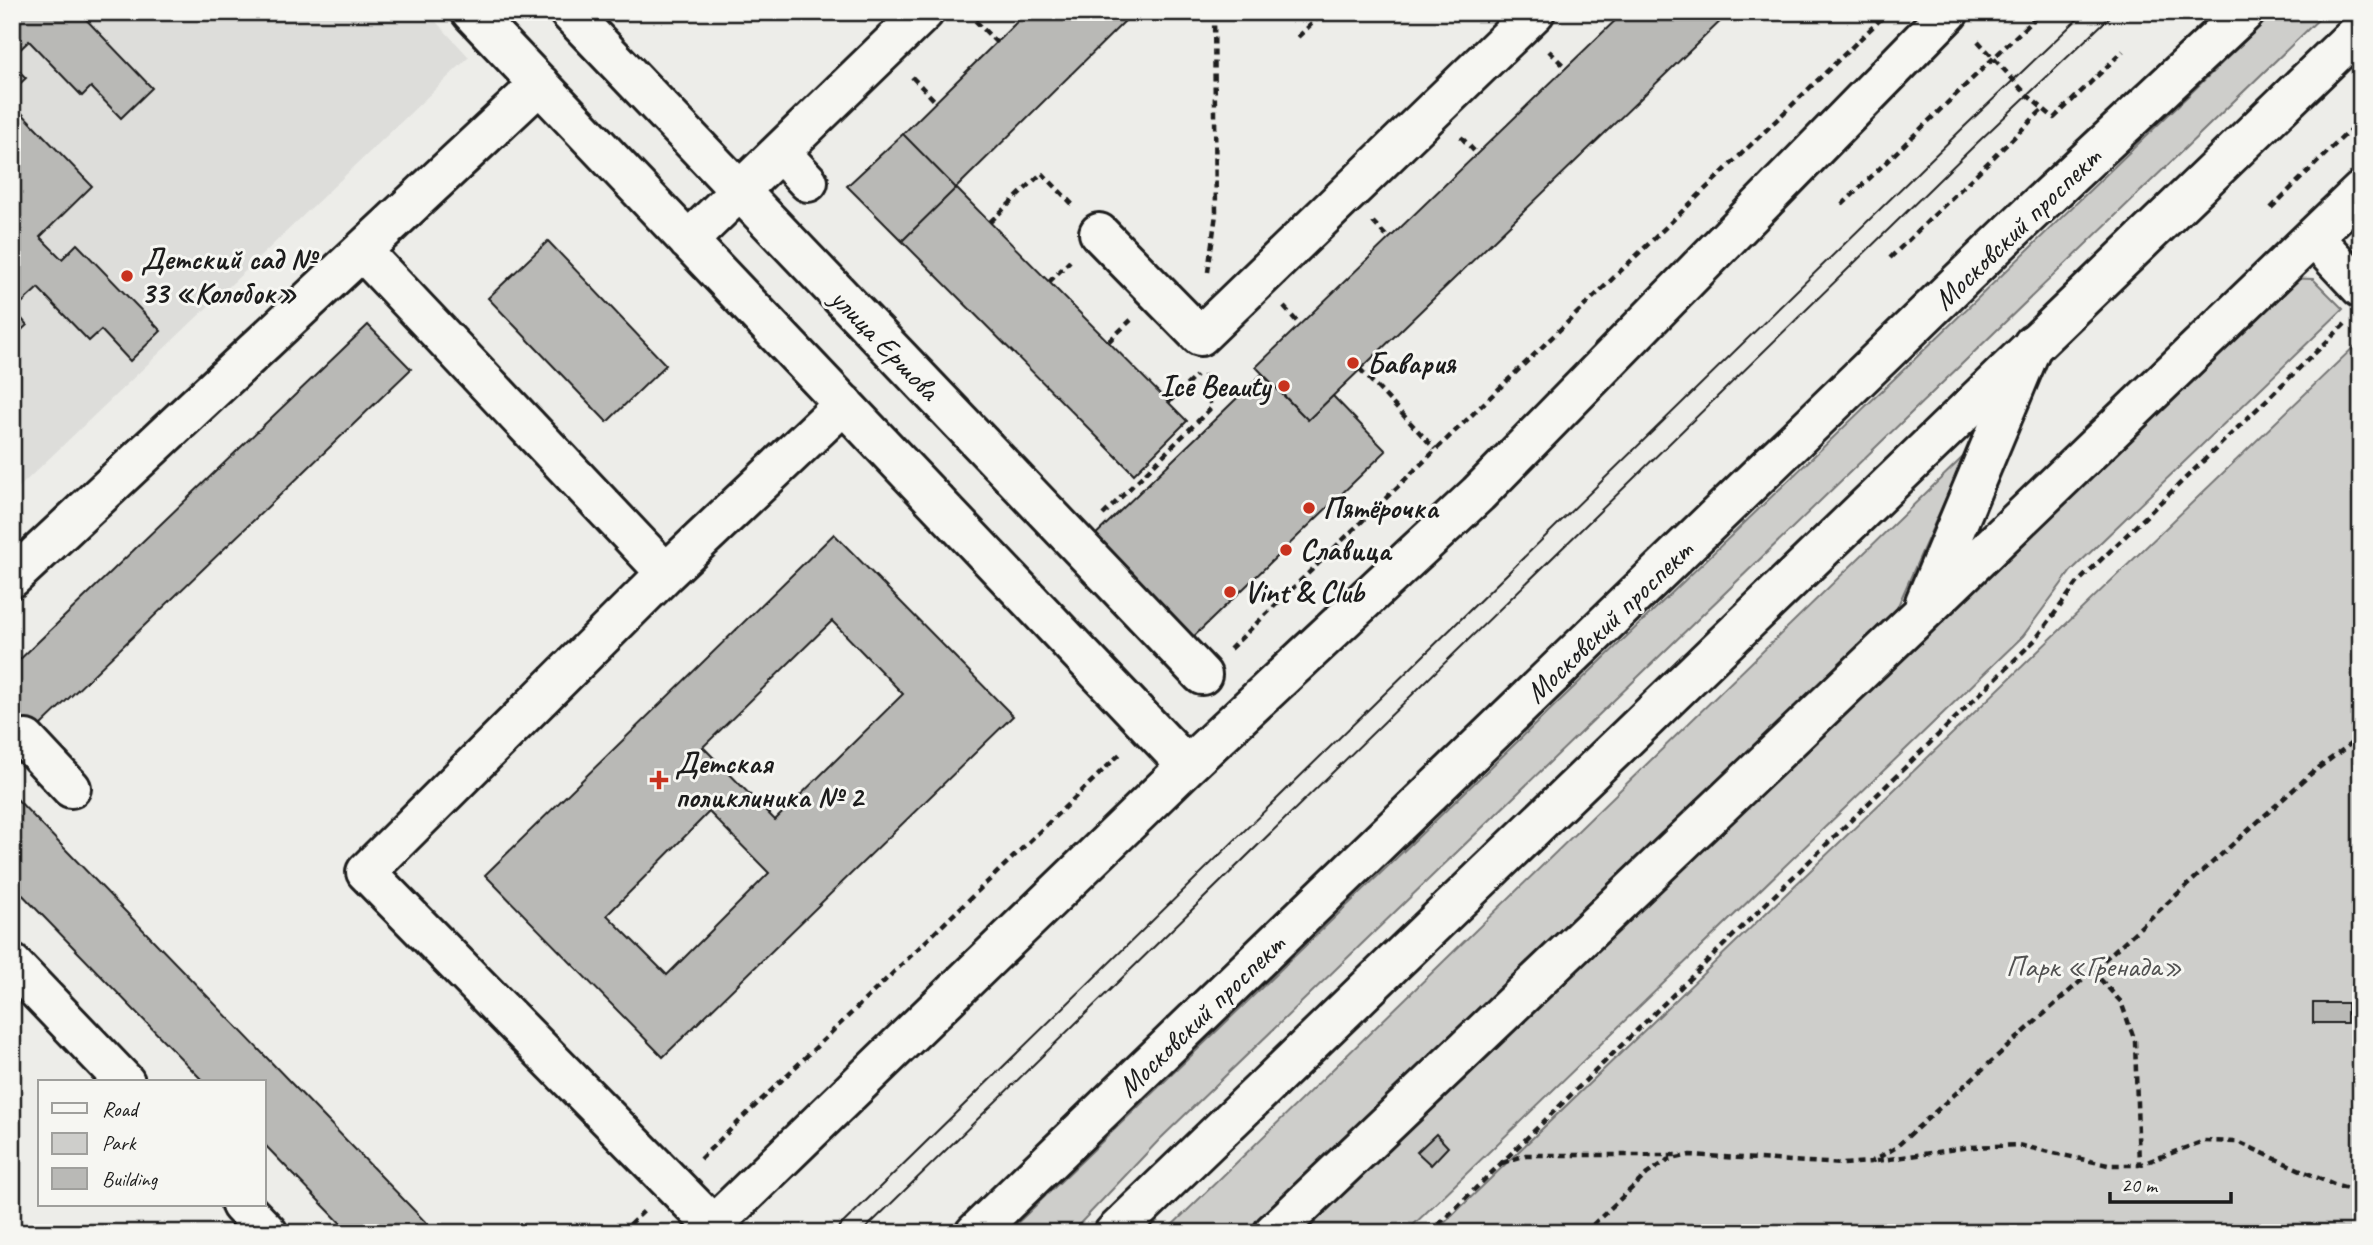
<svg xmlns="http://www.w3.org/2000/svg" width="2373" height="1245" viewBox="0 0 2373 1245" font-family="Caveat,sans-serif">
<style>
.built{fill:#ddddda}
.green{fill:#cececb;stroke:#757574;stroke-width:2}
.building{fill:#b9b9b6;stroke:#1c1c1c;stroke-width:2;fill-rule:evenodd}
.lines{fill:none;stroke-linecap:round;stroke-linejoin:round}
.minor-casing{stroke:#1c1c1c;stroke-width:44}
.major-casing{stroke:#1c1c1c;stroke-width:44}
.path{stroke:#1c1c1c;stroke-width:4.5;stroke-dasharray:7 5;stroke-linecap:butt}
.minor{stroke:#f6f6f2;stroke-width:38}
.major{stroke:#f6f6f2;stroke-width:38}
.tram{stroke:#1c1c1c;stroke-width:2}
.poi-dot{fill:#c8321e;stroke:#f6f6f2;stroke-width:2.5}
.labels{text-anchor:middle;stroke-width:6;stroke-linejoin:round;paint-order:stroke}
.street-label{font-size:30px;fill:#1c1c1c;stroke:#f6f6f2}
.poi-label{font-size:30px;font-weight:bold;fill:#1c1c1c;stroke:#f6f6f2;text-anchor:start}
.park-label{font-size:30px;fill:#515151;stroke:#f6f6f2}
</style>
<rect width="100%" height="100%" fill="#edede9"/>
<filter id="ink" filterUnits="userSpaceOnUse"><feTurbulence type="fractalNoise" baseFrequency=".0143" numOctaves="2"/><feDisplacementMap in="SourceGraphic" scale="14" xChannelSelector="R" yChannelSelector="G"/><feConvolveMatrix kernelMatrix="1 2 1 2 8 2 1 2 1" color-interpolation-filters="sRGB"/></filter>
<g filter="url(#ink)">
<path class="built" d="M12 12H427L469 57 12 494Z"/>
<path class="green" d="M2275 12H2326L1160 1139 1071 1233H1007Z
M2287 278 2313 279 2343 309 2071 571 2023 636 1405 1233H1291Z
M2361 340V1233H1434Z
M1965 455 1885 635 1256 1233H1164Z"/>
<path class="building" d="M12 12H52L54 14 57 12H79L152 88 121 118 91 87 82 96 29 41 12 57Z
M1027 12H1134L956 188 903 134Z
M1624 12H1730L1308 420 1256 367Z
M12 64 26 78 12 91Z
M12 103 92 186 40 237 62 259 77 244 161 331 130 361 101 330 89 341 38 288 14 310 27 325 12 339Z
M903 134 956 188 902 241 847 186Z
M956 188 1187 421 1134 474 902 241Z
M548 241 666 365 607 422 488 298Z
M368 325 411 369 12 753V667Z
M1262 374 1308 420 1333 396 1386 451 1187 643 1088 542Z
M834 534 1013 716 663 1057 485 875ZM832 621 903 694 775 820 703 747ZM709 812 769 873 667 975 607 915Z
M12 794 436 1233H350L264 1144V1082H204L201 1079 12 884Z
M2313 1003H2347V1023H2313Z
M1436 1134 1448 1147 1431 1165 1417 1152Z"/>
<g class="lines">
<g class="minor-casing">
<path id="minor" d="M471 12 1187 766
M569 12 1202 675
M780 152 808 182
M1099 233 1200 336 1535 12
M2313 237 2361 288
M688 241 924 12
M362 251 666 573 844 404
M666 573 366 872 713 1225
M12 578 540 84
M1925 602 2033 344
M26 740 71 788
M12 964 125 1082
M241 1205 268 1233
M705 1233 1187 766 1478 494 1949 12
M1273 1233 1919 616 2361 191"/>
</g>
<g class="major-casing">
<path id="major" d="M975 1233 2025 218 2245 12
M1114 1233 2361 29"/>
</g>
<path class="path" d="M967 12 996 42
M1298 37 1324 12
M1978 41 2027 95 2054 118 2123 51
M1549 51 1566 68
M912 77 936 102
M1461 137 1477 154
M1842 205 2041 12
M2271 208 2361 119
M990 222 1042 173 1073 205
M1373 222 1389 239
M1890 258 2044 108
M1208 272 1216 214 1214 12
M1049 282 1070 261
M1284 307 1300 325
M1109 341 1131 320
M1360 369 1435 449
M1169 402 1196 376
M1103 515 1211 408 1204 374
M1230 649 1885 15
M2092 970 2121 1002 2135 1041 2139 1165
M700 1159 1120 754
M1876 1161 1970 1147 2018 1145 2108 1165H2139L2204 1141 2238 1142 2334 1185 2361 1193
M1502 1163 1526 1155H1681
M621 1233 645 1210
M1430 1233 2035 640 2078 582 2345 324
M1584 1233 1647 1174 1668 1160 1690 1155 1843 1164 1871 1162 1895 1148 2313 772 2361 736"/>
<use href="#minor" class="minor"/>
<use href="#major" class="major"/>
<path class="tram" d="M833 1233 1964 127 2085 12
M861 1233 1978 142 2115 12"/>
</g>
</g>
<g class="poi-dot">
<circle cx="127" cy="276" r="7"/>
<circle cx="1353" cy="363" r="7"/>
<circle cx="1284" cy="386" r="7"/>
<circle cx="1309" cy="508" r="7"/>
<circle cx="1286" cy="550" r="7"/>
<circle cx="1230" cy="592" r="7"/>
<path d="M655.5 769.5h7v7h7v7h-7v7h-7v-7h-7v-7h7z"/>
</g>
<g class="labels">
<g class="street-label">
<text transform="translate(2017 228) rotate(-44)" y="10">Московский проспект</text>
<text transform="translate(885 344) rotate(46)" y="10">улица Ершова</text>
<text transform="translate(1609 621) rotate(-44)" y="10">Московский проспект</text>
<text transform="translate(1201 1015) rotate(-44)" y="10">Московский проспект</text>
</g>
<g class="poi-label">
<text x="141" y="269">Детский сад №<tspan x="141" dy="34">33 «Колобок»</tspan></text>
<text x="1367" y="373">Бавария</text>
<text x="1270" y="396" text-anchor="end">Ice Beauty</text>
<text x="1323" y="518">Пятёрочка</text>
<text x="1300" y="560">Славица</text>
<text x="1244" y="602">Vint &amp; Club</text>
<text x="675" y="773">Детская<tspan x="675" dy="34">поликлиника № 2</tspan></text>
</g>
<g class="park-label">
<text x="2094" y="976">Парк «Гренада»</text>
</g>
</g>
<rect width="2373" height="1245" fill="none" stroke="#f6f6f2" stroke-width="42"/>
<rect x="21" y="21" width="2331" height="1203" fill="none" stroke="#1c1c1c" stroke-width="2.5" filter="url(#ink)"/>
<rect x="38" y="1080" width="228" height="126" fill="#f6f6f2" stroke="#9f9f9c" stroke-width="2"/>
<rect x="52" y="1103" width="35" height="10" fill="#f6f6f2" stroke="#9f9f9c" stroke-width="2"/>
<text x="102" y="1116" font-size="21" fill="#1c1c1c">Road</text>
<rect x="52" y="1133" width="35" height="21" fill="#cececb" stroke="#9f9f9c" stroke-width="2"/>
<text x="102" y="1150" font-size="21" fill="#1c1c1c">Park</text>
<rect x="52" y="1168" width="35" height="21" fill="#b9b9b6" stroke="#9f9f9c" stroke-width="2"/>
<text x="102" y="1186" font-size="21" fill="#1c1c1c">Building</text>
<path d="M2110 1192v10h121v-10" fill="none" stroke="#1c1c1c" stroke-width="3.5"/>
<text x="2121" y="1192" font-size="21" fill="#1c1c1c" stroke="#f6f6f2" stroke-width="5" paint-order="stroke">20 m</text>
</svg>
